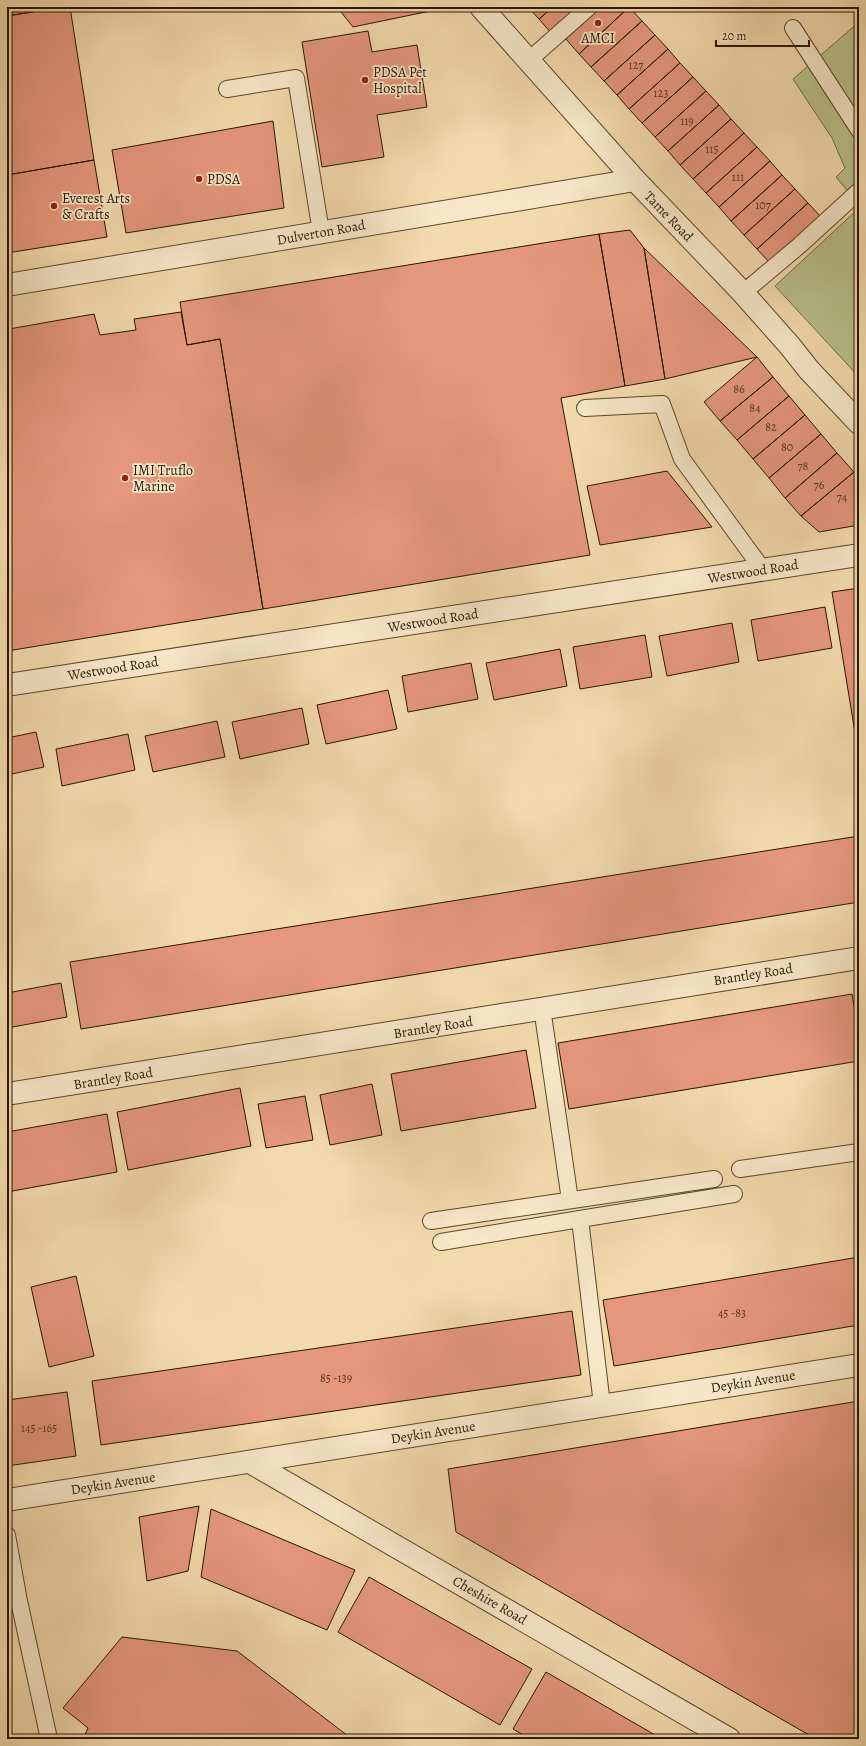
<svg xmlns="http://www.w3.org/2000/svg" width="866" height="1746" viewBox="0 0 866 1746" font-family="Alegreya,serif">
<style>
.green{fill:#b9c08a;stroke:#706b46}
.building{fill:#e5977c;stroke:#281601}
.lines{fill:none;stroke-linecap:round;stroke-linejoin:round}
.service-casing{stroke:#5b472c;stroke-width:18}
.minor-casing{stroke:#5b472c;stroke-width:24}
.service{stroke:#f7e7c9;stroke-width:16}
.minor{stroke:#f7e7c9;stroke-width:22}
.poi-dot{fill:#8f2418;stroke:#f7e7c9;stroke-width:1.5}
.labels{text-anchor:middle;stroke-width:3.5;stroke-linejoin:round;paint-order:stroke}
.number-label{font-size:12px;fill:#573620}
.poi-label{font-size:14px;fill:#281601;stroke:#f7e7c9;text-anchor:start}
.street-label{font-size:14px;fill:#281601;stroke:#f7e7c9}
</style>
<rect width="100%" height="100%" fill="#f3daac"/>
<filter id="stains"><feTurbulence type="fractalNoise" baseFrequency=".005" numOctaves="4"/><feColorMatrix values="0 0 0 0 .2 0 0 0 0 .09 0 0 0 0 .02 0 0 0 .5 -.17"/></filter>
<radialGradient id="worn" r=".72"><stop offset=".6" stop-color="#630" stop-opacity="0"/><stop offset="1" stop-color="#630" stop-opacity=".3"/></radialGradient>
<path class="green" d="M859 22V205L836 177 845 168 832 138 793 79Z
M859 208V377L775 286Z"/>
<path class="building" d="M7 7H63L7 16Z
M63 7H70L94 160 7 175V16Z
M337 7H438L440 9 353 27Z
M528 7H553L539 19Z
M553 7H583L552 34 539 19Z
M601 7H629L579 54 566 39Z
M629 7 642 21 591 67 579 54Z
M642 21 655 35 604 81 591 67Z
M368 31 372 52 417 45 427 107 377 115 384 157 322 167 302 42Z
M655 35 668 49 617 95 604 81Z
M668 49 680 63 629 109 617 95Z
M680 63 693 77 642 123 629 109Z
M693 77 706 91 655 137 642 123Z
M706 91 719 105 668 151 655 137Z
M719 105 731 119 680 165 668 151Z
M731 119 744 133 693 179 680 165Z
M273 121 284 208 126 233 112 150Z
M744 133 757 147 706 193 693 179Z
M757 147 770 161 719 207 706 193Z
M94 160 107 237 7 253V175Z
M770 161 782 175 731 221 719 207Z
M782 175 795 189 744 235 731 221Z
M795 189 808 203 757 249 744 235Z
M808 203 821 217 770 263 757 249Z
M630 230 644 248 665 379 625 386 599 234Z
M599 234 625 386 561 398 590 555 263 609 220 339 187 345 180 302Z
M644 248 757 357 665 379Z
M181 312 187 345 220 339 263 609 7 651V347H12L9 329 94 314 100 335 136 330 134 319Z
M757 357 773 377 720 421 704 402Z
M773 377 789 396 737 440 720 421Z
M789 396 805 415 753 459 737 440Z
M805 415 821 434 769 478 753 459Z
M821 434 837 453 785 498 769 478Z
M837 453 854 472 801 516 785 498Z
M667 471 712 527 600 545 587 486Z
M854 472 859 478V525L819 532 801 516Z
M859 588V745H857L832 592Z
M825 607 832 648 758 661 751 620Z
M732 623 739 662 667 676 659 636Z
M645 635 652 677 580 689 573 647Z
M560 649 567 686 494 700 486 663Z
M471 663 478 699 408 712 402 676Z
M388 690 397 729 326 744 317 705Z
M302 708 309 744 240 759 232 722Z
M217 721 225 757 153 772 145 736Z
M36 732 44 767 7 775V738Z
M128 734 135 770 62 786 56 749Z
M859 836V902L81 1029 70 962Z
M61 983 67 1017 7 1028V993Z
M852 994 859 1037V1061L569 1109 558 1043Z
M526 1050 536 1108 401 1131 391 1074Z
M372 1084 382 1135 330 1145 320 1095Z
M240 1088 251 1146 128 1170 117 1112Z
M305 1096 313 1140 266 1148 258 1104Z
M107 1114 117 1172 7 1192V1132Z
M859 1257V1325L614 1366 603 1300Z
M76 1276 94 1356 49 1367 31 1287Z
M572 1311 581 1375 101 1445 92 1381Z
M67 1392 76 1456 7 1466V1400Z
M859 1401V1739H816L456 1532 448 1469Z
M199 1506 188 1571 147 1581 139 1517Z
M211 1509 355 1570 327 1630 201 1577Z
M369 1577 532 1669 500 1725 338 1632Z
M122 1637 237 1651 352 1739H83L88 1728 63 1708Z
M546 1672 662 1739H530L513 1729Z"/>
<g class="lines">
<g class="service-casing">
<path id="service" d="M793 28 859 130
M528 61 589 7
M227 89 296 78 321 232
M743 293 800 245 859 191
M585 408 662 404 682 459 763 570
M542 1008 570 1200
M740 1169 859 1152
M580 1219 734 1194
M431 1221 714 1179
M441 1242 580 1219 602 1405
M7 1535 19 1601 49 1739"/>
</g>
<g class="minor-casing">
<path id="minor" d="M481 7 635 180 743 293 790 346 809 370 859 423
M7 285 635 180
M7 685 859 555
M7 1094 859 958
M250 1462 729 1739
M7 1500 859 1365"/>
</g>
<use href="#service" class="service"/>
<use href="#minor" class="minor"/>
</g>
<g class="poi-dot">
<circle cx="598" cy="23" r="4"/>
<circle cx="365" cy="80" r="4"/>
<circle cx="199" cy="179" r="4"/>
<circle cx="54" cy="206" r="4"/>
<circle cx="125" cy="478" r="4"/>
</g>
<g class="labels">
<g class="number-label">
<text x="636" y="69">127</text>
<text x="661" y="97">123</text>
<text x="687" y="125">119</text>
<text x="712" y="153">115</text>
<text x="738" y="181">111</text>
<text x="763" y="209">107</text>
<text x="739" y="393">86</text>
<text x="755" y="412">84</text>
<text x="771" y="431">82</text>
<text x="787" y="451">80</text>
<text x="803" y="470">78</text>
<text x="819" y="489">76</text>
<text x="842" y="501">74</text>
<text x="732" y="1317">45 -83</text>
<text x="336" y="1382">85 -139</text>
<text x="39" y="1432">145 -165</text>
</g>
<g class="poi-label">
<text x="598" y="43" text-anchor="middle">AMCI</text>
<text x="373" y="77">PDSA Pet<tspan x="373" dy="16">Hospital</tspan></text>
<text x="207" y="184">PDSA</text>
<text x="62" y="203">Everest Arts<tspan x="62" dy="16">&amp; Crafts</tspan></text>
<text x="133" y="475">IMI Truflo<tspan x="133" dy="16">Marine</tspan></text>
</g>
<g class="street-label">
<text transform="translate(669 216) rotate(46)" y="5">Tame Road</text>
<text transform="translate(321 232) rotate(-10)" y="5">Dulverton Road</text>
<text transform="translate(753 571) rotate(-9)" y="5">Westwood Road</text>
<text transform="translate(433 620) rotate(-9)" y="5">Westwood Road</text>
<text transform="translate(113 668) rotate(-9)" y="5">Westwood Road</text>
<text transform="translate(753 974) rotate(-9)" y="5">Brantley Road</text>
<text transform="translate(433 1027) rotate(-9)" y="5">Brantley Road</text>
<text transform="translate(113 1078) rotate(-9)" y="5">Brantley Road</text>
<text transform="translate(753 1381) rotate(-9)" y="5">Deykin Avenue</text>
<text transform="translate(433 1432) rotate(-9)" y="5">Deykin Avenue</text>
<text transform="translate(113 1483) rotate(-9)" y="5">Deykin Avenue</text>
<text transform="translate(490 1600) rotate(30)" y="5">Cheshire Road</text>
</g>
</g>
<rect width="866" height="1746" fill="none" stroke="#f3daac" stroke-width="24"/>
<rect x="8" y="8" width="850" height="1730" fill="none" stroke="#281601" stroke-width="2"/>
<rect x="12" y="12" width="842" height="1722" fill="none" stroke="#281601"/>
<path d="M716 40v6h93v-6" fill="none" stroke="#281601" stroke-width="2"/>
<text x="722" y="40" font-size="12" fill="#281601" stroke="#f7e7c9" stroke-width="3" paint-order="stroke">20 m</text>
<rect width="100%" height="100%" filter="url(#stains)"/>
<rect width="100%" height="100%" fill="url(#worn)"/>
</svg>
